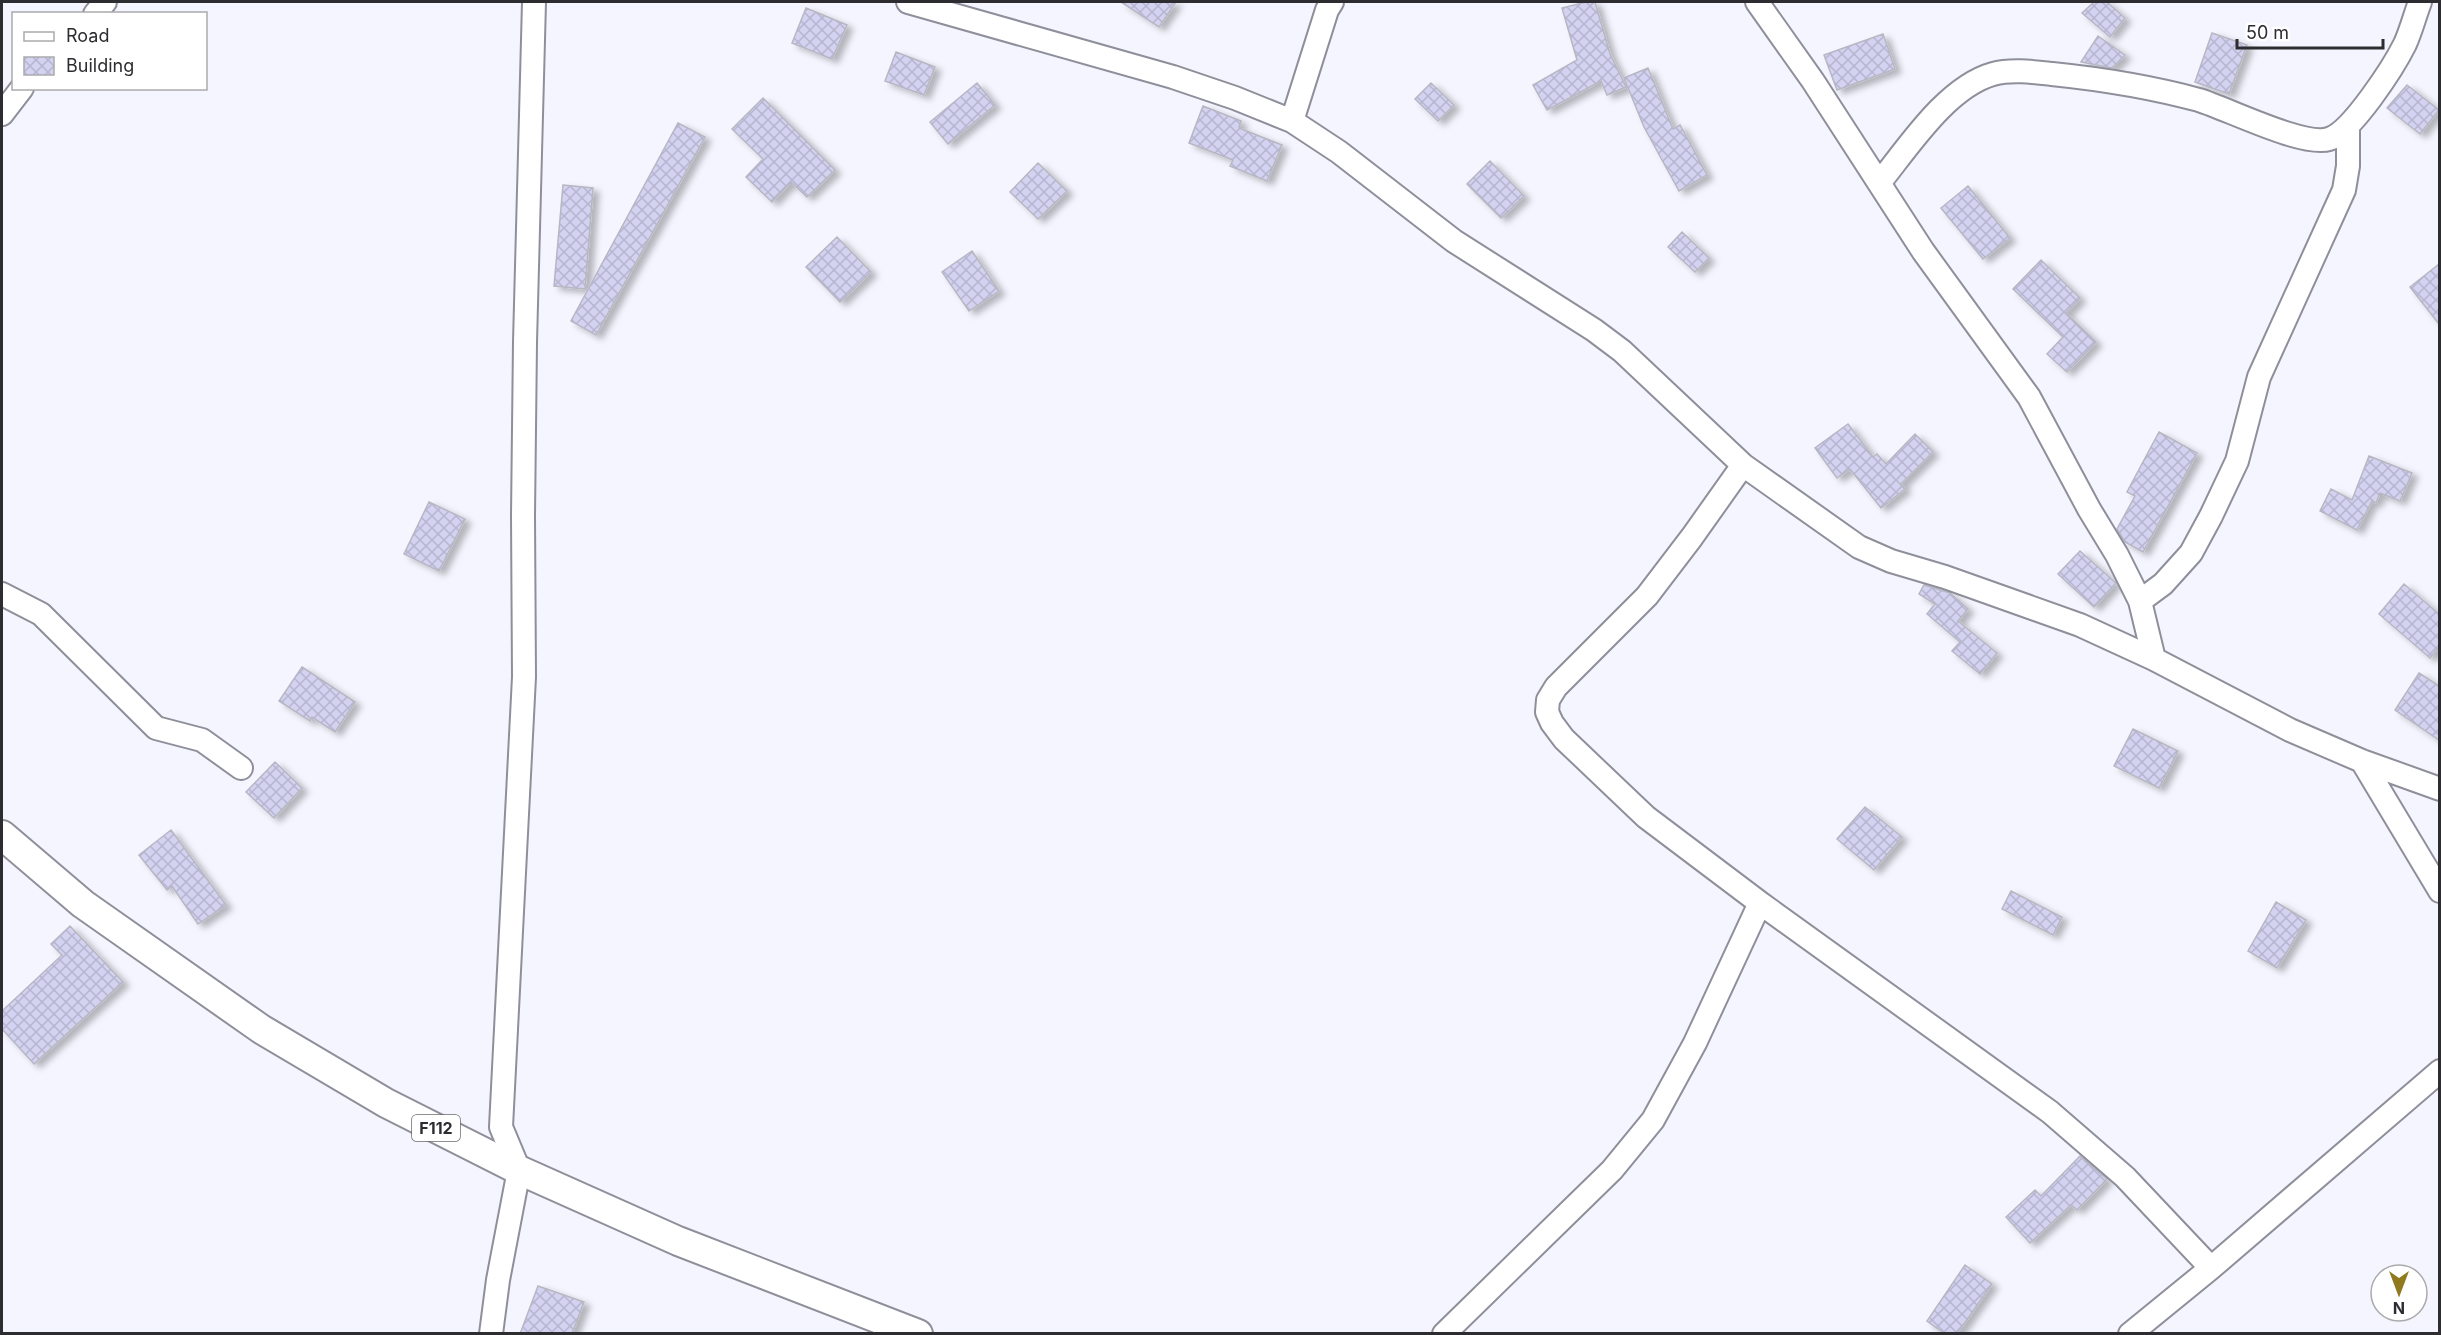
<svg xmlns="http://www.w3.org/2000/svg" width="2441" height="1335" viewBox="0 0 2441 1335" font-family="Inter,sans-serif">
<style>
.building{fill:url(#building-cross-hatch);stroke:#b7b7c3;stroke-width:1.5;filter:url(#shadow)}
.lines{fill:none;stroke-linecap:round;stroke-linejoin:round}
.minor-casing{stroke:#8f8f9b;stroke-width:26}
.major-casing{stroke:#8f8f9b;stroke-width:32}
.minor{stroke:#fff;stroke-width:22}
.major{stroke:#fff;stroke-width:28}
.labels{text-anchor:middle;stroke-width:4.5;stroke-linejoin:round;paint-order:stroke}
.shield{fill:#fff;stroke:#6c6c6f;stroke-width:1.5}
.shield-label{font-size:16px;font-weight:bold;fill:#2d2d31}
</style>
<defs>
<pattern id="building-cross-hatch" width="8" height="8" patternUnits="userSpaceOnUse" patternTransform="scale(1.5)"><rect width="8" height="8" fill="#d3d3f1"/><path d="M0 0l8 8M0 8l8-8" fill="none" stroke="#b5b5cf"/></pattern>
<filter id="shadow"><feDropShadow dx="6" dy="4" stdDeviation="3" flood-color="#0004"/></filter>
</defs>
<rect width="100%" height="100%" fill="#f5f5ff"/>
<path class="building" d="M1121 2H1176L1159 27Z
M1586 2H1595L1610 54 1626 87 1607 95 1601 81 1547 110 1533 85 1577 60 1562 8Z
M2094 2H2107L2125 18 2110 37 2082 13Z
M806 8 847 25 832 59 792 43Z
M2212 33 2247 45 2229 94 2195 82Z
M1883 34 1895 69 1837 90 1824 55Z
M2098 36 2125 55 2112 68 2081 62Z
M896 52 935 67 924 95 885 81Z
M1648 68 1673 129 1680 125 1707 175 1679 191 1644 127 1624 78Z
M977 83 995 105 948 144 930 122Z
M1431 83 1454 105 1438 121 1415 99Z
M2407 85 2439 110 2420 134 2387 108Z
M763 98 835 170 807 197 791 182 772 202 746 177 763 159 732 129Z
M1203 106 1241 121 1239 128 1282 145 1267 181 1230 166 1233 160 1189 143Z
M678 123 705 137 596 335 571 321Z
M1490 161 1524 196 1501 218 1467 184Z
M1038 163 1067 191 1038 219 1010 192Z
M563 185 593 188 585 289 554 286Z
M1968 186 2010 238 1983 259 1941 208Z
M1682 232 1709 258 1695 272 1668 247Z
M837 237 871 272 840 302 806 267Z
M972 251 999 291 969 311 942 272Z
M2041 260 2080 298 2066 313 2096 342 2067 372 2047 354 2063 337 2013 289Z
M2439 264V324L2410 287Z
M1848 424 1873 457 1877 454 1886 464 1915 434 1933 452 1901 484 1905 489 1881 508 1850 469 1837 478 1815 448Z
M2159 432 2197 453 2143 552 2125 542 2117 529 2135 496 2127 492Z
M2369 456 2412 473 2400 501 2380 493 2376 503 2372 501 2357 530 2320 511 2331 489 2352 500Z
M429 502 465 519 439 571 404 554Z
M2080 551 2116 583 2094 607 2058 574Z
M2404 584 2439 614V647L2430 658 2379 614Z
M1924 585 1950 593 1968 609 1958 621 1997 653 1980 674 1952 651 1960 642 1927 614 1935 604 1919 594Z
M302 667 355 702 335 732 312 717 310 721 279 701Z
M2419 673 2439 686V740L2395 710Z
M2133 729 2178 751 2159 788 2114 766Z
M275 762 302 788 274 818 246 792Z
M1865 807 1902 837 1874 870 1837 839Z
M171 830 226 905 198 924 172 886 167 890 139 855Z
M2011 891 2062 917 2053 935 2002 909Z
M2276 902 2306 920 2277 968 2248 951Z
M70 926 123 982 34 1064 2 1029V1011L62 955 51 944Z
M2080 1156 2107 1179 2077 1210 2071 1205 2030 1243 2006 1217 2035 1190 2041 1196Z
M1965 1265 1992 1284 1957 1334H1945L1927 1321Z
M538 1286 584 1302 572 1334H520Z"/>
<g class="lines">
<g class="minor-casing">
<path id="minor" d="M908 2 1173 77 1235 98 1292 121 1339 152 1454 241 1594 330 1622 351 1743 465 1859 547 1891 561 1945 577 2080 625 2154 659 2290 730 2362 761 2440 789
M1757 2 1813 81 1923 251 2029 397 2089 509 2117 555 2140 601 2154 659
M95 14 105 2
M2 114 22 88
M1292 121 1327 10 1332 2
M1880 182C1909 146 1947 87 1993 74 2011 69 2034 72 2052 74 2101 79 2151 87 2199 100 2228 109 2303 147 2329 139 2352 132 2394 66 2405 44 2411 31 2415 15 2420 2
M1743 465 1692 537 1647 596 1556 687 1548 700 1547 712 1552 723 1564 739 1646 817 1760 903 2050 1112 2125 1177 2211 1268
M2 594 41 614 156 728 202 740 241 768
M2140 601 2163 584 2191 553 2211 516 2237 461 2259 377 2344 190 2348 166V126
M2362 761 2440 891
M491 1334 498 1280 519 1170 501 1127 524 677 523 516 525 342 534 2
M1444 1334 1612 1170 1653 1120 1695 1043 1760 903
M2130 1334 2211 1268 2440 1071"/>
</g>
<g class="major-casing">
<path id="major" d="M2 835 83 904 261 1029 386 1103 519 1170 678 1241 918 1334"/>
</g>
<use href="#minor" class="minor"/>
<use href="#major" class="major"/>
</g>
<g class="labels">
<rect class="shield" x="412" y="1115" width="48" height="26" rx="4.5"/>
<g class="shield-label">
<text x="436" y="1134">F112</text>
</g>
</g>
<rect width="2441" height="1335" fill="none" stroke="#2d2d31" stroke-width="6"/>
<rect x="12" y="12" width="195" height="78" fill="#ffffff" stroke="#ababad" stroke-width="1.5"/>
<rect x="24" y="32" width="30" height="9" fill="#ffffff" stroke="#ababad" stroke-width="1.5"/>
<text x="66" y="42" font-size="18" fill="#2d2d31">Road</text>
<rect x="24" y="57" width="30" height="18" fill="url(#building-cross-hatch)" stroke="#ababad" stroke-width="1.5"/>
<text x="66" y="72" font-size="18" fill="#2d2d31">Building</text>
<g transform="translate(2399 1293) rotate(180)"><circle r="28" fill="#ffffff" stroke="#ababad" stroke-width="1.5"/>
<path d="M0-4.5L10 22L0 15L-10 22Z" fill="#91791f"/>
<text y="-9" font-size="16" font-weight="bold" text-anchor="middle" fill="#2d2d31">N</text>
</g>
<path d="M2237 39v9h146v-9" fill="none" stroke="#2d2d31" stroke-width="3"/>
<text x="2246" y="39" font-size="18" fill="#2d2d31" stroke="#ffffff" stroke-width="4.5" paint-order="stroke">50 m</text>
</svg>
